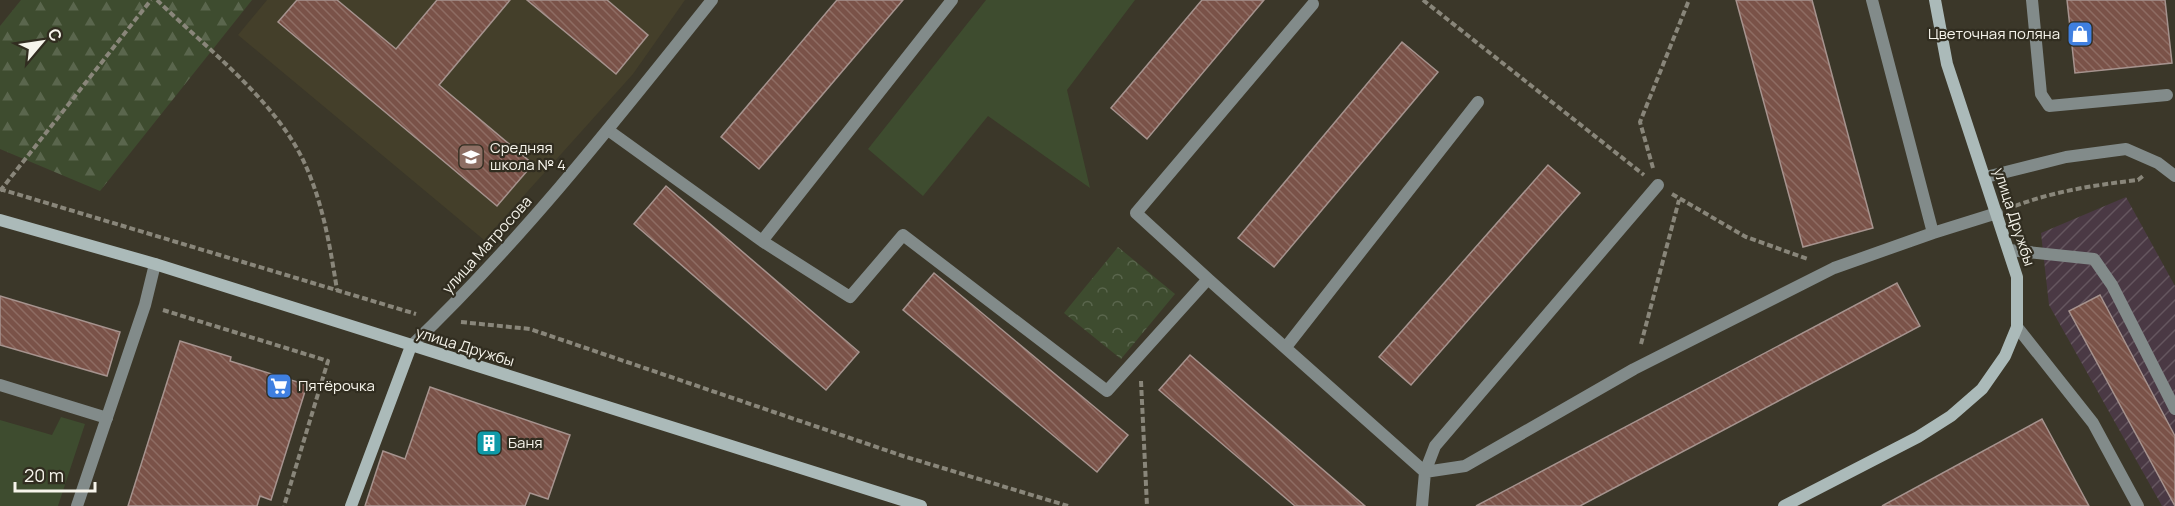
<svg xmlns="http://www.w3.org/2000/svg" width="2175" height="506" viewBox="0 0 2175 506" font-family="Manrope,sans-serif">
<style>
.industrial{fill:url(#industrial-furrows)}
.built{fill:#443f2a}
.grass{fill:#3e4c2f}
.forest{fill:url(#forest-firs)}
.park{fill:url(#park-crowns)}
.building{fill:url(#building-back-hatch);stroke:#a6938e;stroke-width:1.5}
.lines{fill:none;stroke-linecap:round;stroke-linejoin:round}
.path{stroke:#89867a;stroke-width:4;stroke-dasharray:6 3;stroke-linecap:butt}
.lane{stroke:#828b8a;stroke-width:12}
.street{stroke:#828b8a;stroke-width:12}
.secondary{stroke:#abbab9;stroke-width:12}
.labels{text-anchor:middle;stroke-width:4.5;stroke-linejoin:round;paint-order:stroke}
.poi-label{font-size:15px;fill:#f6f4eb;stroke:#312d20;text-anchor:start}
.street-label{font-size:15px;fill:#f6f4eb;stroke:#312d20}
</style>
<defs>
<pattern id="industrial-furrows" width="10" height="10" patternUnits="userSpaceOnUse" patternTransform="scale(1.5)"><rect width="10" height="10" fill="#4a3944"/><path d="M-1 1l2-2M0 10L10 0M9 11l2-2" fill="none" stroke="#65565f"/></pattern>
<pattern id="forest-firs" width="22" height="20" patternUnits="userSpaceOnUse" patternTransform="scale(1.5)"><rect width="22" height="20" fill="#3e4c2f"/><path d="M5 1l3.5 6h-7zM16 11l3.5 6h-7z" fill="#5a664d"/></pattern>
<pattern id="park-crowns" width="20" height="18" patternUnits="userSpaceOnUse" patternTransform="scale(1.5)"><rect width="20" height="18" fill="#3e4c2f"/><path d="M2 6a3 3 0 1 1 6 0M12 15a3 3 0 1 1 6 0" fill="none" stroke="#5a664d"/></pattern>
<pattern id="building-back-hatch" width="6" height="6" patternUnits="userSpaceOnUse" patternTransform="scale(1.5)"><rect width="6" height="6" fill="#7a5248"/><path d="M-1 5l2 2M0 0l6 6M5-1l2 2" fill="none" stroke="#8e6c63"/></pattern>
</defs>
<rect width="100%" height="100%" fill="#3b3729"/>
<path class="industrial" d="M2126 197 2175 286V506H2162L2049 305 2041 233Z"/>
<path class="built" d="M267 0H685L633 74 484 240 238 35Z"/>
<path class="grass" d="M986 0H1135L1067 90 1090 188 988 116 923 196 868 149Z
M61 417 85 424 58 506H0V420L52 435Z"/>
<path class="forest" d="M21 0H252L100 191 0 149V26Z"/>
<path class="park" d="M1118 247 1175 294 1121 359 1064 313Z"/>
<path class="building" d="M297 0H337L396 49 437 0H510L439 85 533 164 497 206 278 22Z
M527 0H607L648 35 616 74Z
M837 0H903L759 169 721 137Z
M1202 0H1264L1147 139 1111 108Z
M1736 0H1812L1873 228 1803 247Z
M2067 0H2165L2172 63 2075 73Z
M1402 42 1438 72 1274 267 1238 238Z
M1548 165 1580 193 1411 385 1379 357Z
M666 186 859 352 826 390 634 224Z
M934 273 1128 435 1097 472 903 310Z
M1897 283 1920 326 1580 506H1476Z
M2100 295 2175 436V506L2069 311Z
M0 296 120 332 107 376 0 345Z
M180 341 231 357 230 361 307 385 271 500 260 496 257 506H128Z
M1190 355 1365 506H1295L1159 390Z
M430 387 570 435 548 499 530 493 525 506H365L383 451 405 459Z
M2042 419 2089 506H1882Z"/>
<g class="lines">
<path class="path" d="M157 0C205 47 275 100 304 162 323 203 330 246 337 290
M1423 0 1644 175
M1653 168 1640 122 1689 0
M0 189 416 314
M0 191 151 0
M1672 194 1746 237 1808 259
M2015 206C2055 191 2095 185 2138 180L2143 176
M163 310 328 361 284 506
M461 322 530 329 903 456 1068 506
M1641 344 1679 200
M1141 381 1147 506"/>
<path class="lane" d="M1872 0 1933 233 1997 213
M2032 0 2041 94 2049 106 2167 95
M608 130 762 241 952 0
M1986 177 2066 157 2126 149 2158 163 2175 176
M762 241 850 297 903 235 1107 391 1208 279 1425 472 1465 466 1634 369 1834 268 1933 233
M2009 250 2094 259 2112 285 2175 409
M1208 279 1136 213 1313 4
M2017 327 2093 423 2138 506
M1286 347 1478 102
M0 385 107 418
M1422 506 1425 472 1435 446 1658 185"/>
<path class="street" d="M411 346C522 240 617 119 712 0
M77 506 145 305 155 264"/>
<path class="secondary" d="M0 220 155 264 921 506
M351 506 411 346
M1784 506 1918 437 1951 416 1982 389 2005 356 2017 327V277L1947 64 1935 0"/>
</g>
<defs>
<g id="shop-square" transform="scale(1.35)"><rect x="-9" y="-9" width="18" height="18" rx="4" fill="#3f7fe0" stroke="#312d20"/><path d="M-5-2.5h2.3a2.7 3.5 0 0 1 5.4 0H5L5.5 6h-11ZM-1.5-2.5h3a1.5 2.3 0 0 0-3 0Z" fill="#fff"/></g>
<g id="school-square" transform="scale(1.35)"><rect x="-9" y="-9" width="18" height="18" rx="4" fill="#8d6e63" stroke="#312d20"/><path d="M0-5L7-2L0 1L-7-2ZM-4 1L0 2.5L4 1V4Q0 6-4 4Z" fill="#fff"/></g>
<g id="supermarket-square" transform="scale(1.35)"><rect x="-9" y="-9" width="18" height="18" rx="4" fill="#3f7fe0" stroke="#312d20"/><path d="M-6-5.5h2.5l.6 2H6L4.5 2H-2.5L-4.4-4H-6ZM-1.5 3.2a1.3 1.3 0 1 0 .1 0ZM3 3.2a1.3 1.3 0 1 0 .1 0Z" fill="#fff"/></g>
<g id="building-square" transform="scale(1.35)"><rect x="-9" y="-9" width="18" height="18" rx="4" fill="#0f9aa8" stroke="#312d20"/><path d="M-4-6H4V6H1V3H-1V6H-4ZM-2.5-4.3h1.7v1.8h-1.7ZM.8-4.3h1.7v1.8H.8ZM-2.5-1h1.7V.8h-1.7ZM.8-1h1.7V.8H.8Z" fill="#fff"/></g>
</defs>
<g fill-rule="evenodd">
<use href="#shop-square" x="2080" y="34"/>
<use href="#school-square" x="471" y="157"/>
<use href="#supermarket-square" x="279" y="386"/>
<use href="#building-square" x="489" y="443"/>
</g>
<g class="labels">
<g class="poi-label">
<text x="2060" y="39" text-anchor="end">Цветочная поляна</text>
<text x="490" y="153">Средняя<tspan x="490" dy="17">школа № 4</tspan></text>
<text x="298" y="391">Пятёрочка</text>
<text x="508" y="448">Баня</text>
</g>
<g class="street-label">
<text transform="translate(2014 217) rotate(72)" y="5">улица Дружбы</text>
<text transform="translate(487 245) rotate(-48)" y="5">улица Матросова</text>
<text transform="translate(465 347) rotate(17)" y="5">улица Дружбы</text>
</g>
</g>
<g transform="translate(42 42) rotate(61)" stroke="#312d20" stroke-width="4.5" paint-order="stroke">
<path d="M0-4.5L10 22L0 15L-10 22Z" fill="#f6f4eb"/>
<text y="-9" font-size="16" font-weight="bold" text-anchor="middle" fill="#f6f4eb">С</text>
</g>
<path d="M15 482v9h80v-9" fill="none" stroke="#f6f4eb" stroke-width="3"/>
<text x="24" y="482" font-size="18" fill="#f6f4eb" stroke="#312d20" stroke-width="4.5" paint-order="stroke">20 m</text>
</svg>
